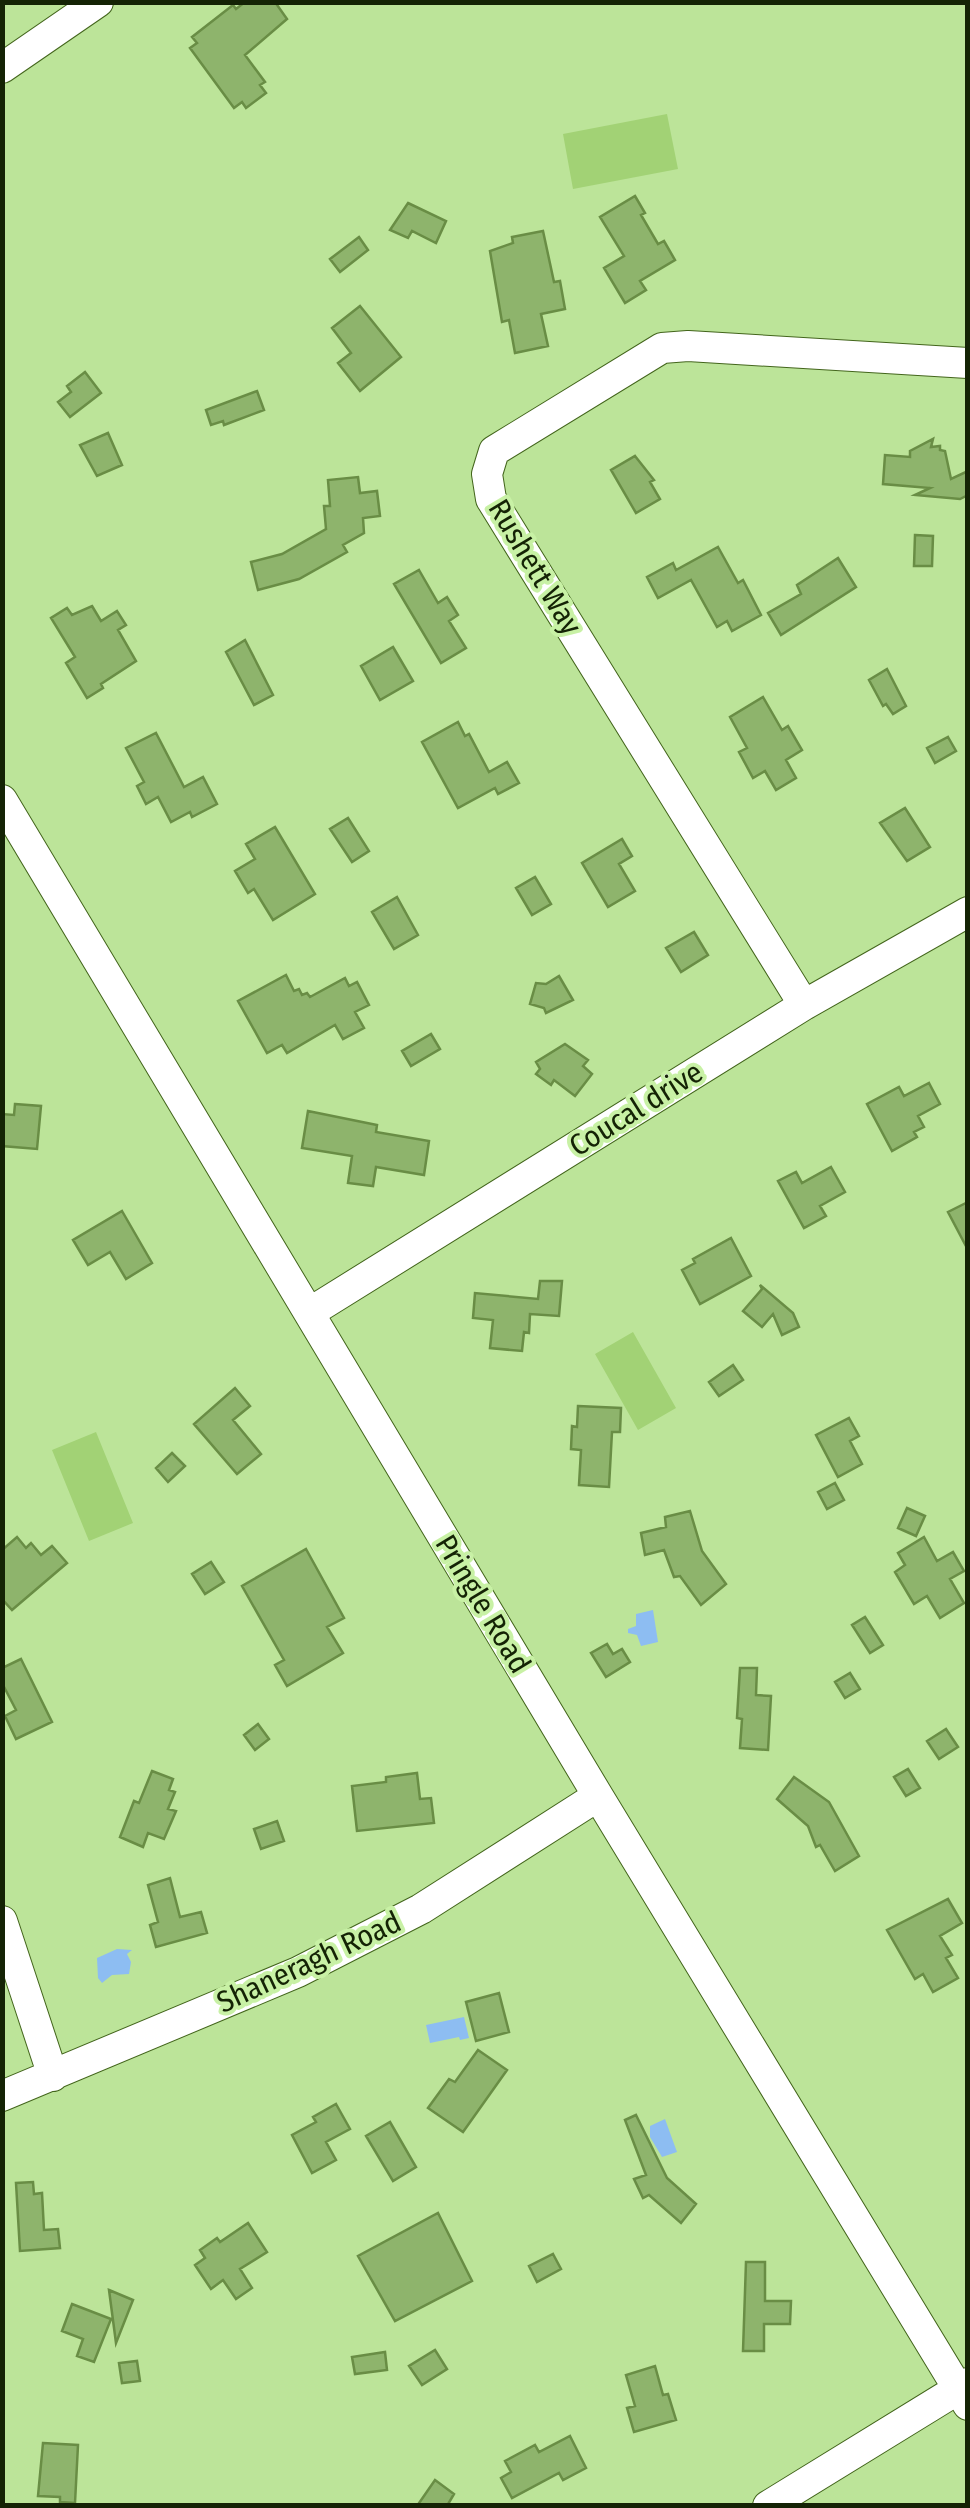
<svg xmlns="http://www.w3.org/2000/svg" width="970" height="2508" viewBox="0 0 970 2508" font-family="'Fira Sans Condensed',sans-serif">
<style>
.green{fill:#a2d275}
.water{fill:#8dbdf2}
.building{fill:#8eb46c;stroke:#698d45;stroke-width:2.5}
.lines{fill:none;stroke-linecap:round;stroke-linejoin:round}
.minor-casing{stroke:#43651c;stroke-width:32}
.minor{stroke:#fff;stroke-width:30}
.labels{text-anchor:middle;stroke-width:8;stroke-linejoin:round;paint-order:stroke}
.street-label{font-size:30px;fill:#142305;stroke:#c8f1a5}
</style>
<rect width="100%" height="100%" fill="#bce499"/>
<path class="green" d="M667 114 678 169 573 189 563 134Z
M633 1332 676 1408 638 1430 595 1354Z
M96 1432 133 1523 89 1541 52 1450Z"/>
<path class="water" d="M653 1610 658 1642 641 1646 637 1635 628 1633V1629L636 1626V1614Z
M117 1949 132 1950 127 1954 131 1962 129 1974 112 1975 102 1983 98 1978 97 1958Z
M464 2017 469 2038 460 2040 459 2037 430 2043 426 2025Z
M665 2119 677 2152 662 2157 650 2137V2126Z"/>
<path class="building" d="M245 2H275L287 19 245 55 265 82 260 85 266 93 246 108 242 102 234 108 190 48 197 43 192 37 233 5 236 9Z
M635 196 645 213 641 215 658 244 664 241 675 260 640 281 646 290 625 303 604 268 624 256 600 217Z
M408 203 446 221 436 243 412 231 408 238 390 230Z
M543 231 554 282 560 281 565 309 541 314 548 346 515 353 509 320 502 322 490 251 513 243 512 237Z
M359 237 368 250 340 272 330 259Z
M360 306 401 357 360 391 338 363 351 353 332 328Z
M85 372 101 393 70 417 58 402 71 392 67 386Z
M257 391 264 410 224 425 223 421 211 425 206 410Z
M108 433 122 465 97 476 80 445Z
M933 439 931 447 940 446V450L945 451 951 479 968 471V495L960 499 915 495 930 488 883 484 885 455 910 457V451Z
M635 456 654 480 650 482 660 499 636 513 611 470Z
M358 477 360 493 377 491 380 516 363 518 364 533 343 545 347 552 299 579 258 590 251 562 282 554 326 529 324 506H330L328 480Z
M915 535 933 536 932 566H914Z
M718 547 738 583 743 580 761 615 732 631 727 621 717 627 691 580 658 598 647 577 673 563 676 570Z
M838 558 856 587 781 635 768 613 801 594 797 585Z
M419 570 438 603 447 597 458 615 449 621 466 648 441 663 394 584Z
M92 606 101 621 117 611 126 625 118 630 136 661 101 684 103 688 87 698 66 663 75 657 51 618 67 608 72 615Z
M245 640 273 695 254 705 226 652Z
M393 647 413 681 380 700 361 666Z
M887 669 906 706 893 714 886 704 883 706 869 680Z
M763 697 782 730 788 726 802 750 786 760 796 778 776 790 765 771 753 778 739 752 747 748 730 717Z
M458 722 465 736 469 734 489 772 507 762 519 783 498 794 495 788 458 808 422 742Z
M156 733 184 787 203 777 217 804 192 817 190 812 171 822 158 797 146 804 137 786 144 782 126 748Z
M948 737 956 751 935 763 927 748Z
M905 808 930 847 907 861 880 823Z
M348 818 369 851 352 862 330 829Z
M275 827 315 894 273 920 254 889 248 893 235 871 255 859 246 844Z
M622 839 632 856 619 864 635 891 608 907 582 863Z
M535 877 551 904 532 915 516 888Z
M397 897 418 935 394 949 372 912Z
M694 932 708 955 681 972 666 948Z
M286 975 294 991 299 989 302 995 307 993 310 997 345 978 349 986 357 982 369 1005 355 1012 364 1028 343 1039 335 1025 287 1053 282 1045 267 1053 238 1001Z
M559 976 573 1000 546 1013 544 1008 530 1004 536 983 546 984Z
M431 1034 440 1049 411 1066 402 1051Z
M565 1044 588 1060 583 1066 592 1074 575 1096 554 1080 551 1085 536 1074 540 1069 536 1062Z
M929 1083 940 1104 918 1116 924 1127 914 1132 917 1137 892 1151 867 1104 899 1087 904 1096Z
M15 1104 41 1106 37 1149 2 1146V1114L14 1115Z
M308 1111 377 1125 376 1132 429 1141 424 1175 376 1167 373 1186 348 1183 352 1156 302 1148Z
M831 1167 845 1192 820 1206 826 1216 804 1228 778 1181 796 1172 802 1183Z
M968 1202V1250L948 1212Z
M122 1211 152 1263 126 1279 110 1252 88 1265 73 1240Z
M731 1238 751 1276 700 1304 682 1270 695 1263 693 1259Z
M540 1281H562L559 1316 530 1314 529 1333 524 1332 522 1351 490 1348 493 1320 473 1318 475 1293 538 1299Z
M760 1285 793 1313 799 1327 782 1335 773 1314 762 1327 743 1311 762 1289Z
M733 1365 743 1380 719 1396 709 1382Z
M235 1388 250 1406 233 1420 261 1454 237 1474 194 1424Z
M578 1406 621 1408 620 1432H612L609 1487 579 1485 581 1450 571 1449 572 1426 577 1427Z
M849 1418 859 1436 850 1441 862 1464 838 1477 816 1435Z
M172 1453 185 1466 168 1482 156 1468Z
M835 1483 844 1500 827 1509 818 1492Z
M907 1508 925 1516 916 1536 898 1528Z
M690 1511 702 1551 726 1584 701 1605 680 1576 674 1577 664 1550 645 1555 641 1533 666 1527 665 1517Z
M17 1537 26 1548 31 1543 41 1555 52 1546 67 1563 12 1610 2 1599V1550Z
M924 1537 937 1561 953 1552 964 1571 950 1579 964 1603 940 1618 927 1596 914 1604 895 1572 905 1565 898 1553Z
M306 1549 344 1618 327 1627 343 1653 287 1686 275 1665 284 1660 242 1586Z
M211 1562 224 1582 205 1594 192 1574Z
M865 1617 883 1645 870 1653 852 1625Z
M607 1644 613 1654 622 1649 630 1662 606 1677 591 1653Z
M21 1659 52 1722 16 1739 5 1716 16 1710 2 1683V1668Z
M740 1668H757L756 1695 771 1696 768 1750 740 1748 742 1719 737 1718Z
M850 1673 860 1689 845 1698 835 1682Z
M258 1724 269 1739 255 1750 244 1735Z
M946 1729 958 1747 939 1759 927 1741Z
M908 1769 920 1788 906 1796 894 1777Z
M152 1771 173 1779 169 1790 175 1792 168 1809 176 1811 164 1839 148 1833 143 1847 120 1837 134 1801 139 1803Z
M417 1773 420 1799 431 1798 434 1823 357 1831 352 1786 386 1782V1777Z
M794 1777 829 1802 859 1856 835 1871 820 1845 816 1847 808 1826 777 1799Z
M277 1821 284 1841 261 1849 254 1829Z
M170 1878 180 1917 201 1912 207 1933 156 1947 150 1925 158 1922 148 1885Z
M948 1899 962 1923 940 1936 952 1955 946 1958 958 1978 933 1992 923 1974 915 1979 887 1930Z
M499 1993 509 2032 476 2041 466 2002Z
M478 2050 507 2070 463 2132 428 2108 449 2079 455 2082Z
M336 2104 350 2129 326 2142 336 2160 312 2173 292 2135 316 2122 313 2117Z
M636 2115 667 2178 696 2204 681 2223 649 2195 643 2198 634 2179 646 2175 625 2120Z
M390 2122 416 2167 393 2181 366 2136Z
M33 2182 34 2194 42 2193 44 2230 58 2229 60 2248 20 2251 16 2183Z
M438 2213 472 2281 395 2321 358 2256Z
M248 2223 267 2252 240 2269 252 2288 236 2299 223 2280 211 2289 195 2265 205 2258 200 2250 217 2238 220 2242Z
M553 2254 561 2269 537 2282 529 2266Z
M746 2262H765V2301H791L790 2324H764V2351H743Z
M109 2290 133 2300 116 2343Z
M72 2304 111 2319 94 2362 77 2356 83 2339 62 2331Z
M435 2350 447 2369 422 2385 409 2366Z
M385 2352 387 2370 355 2374 352 2357Z
M137 2361 140 2381 122 2383 119 2363Z
M655 2366 663 2395 668 2394 676 2420 634 2432 627 2408 635 2406 626 2375Z
M570 2436 586 2468 563 2480 559 2473 512 2498 501 2478 511 2472 505 2461 535 2445 539 2452Z
M43 2443 78 2445 75 2503 60 2502V2497L38 2496Z
M435 2480 454 2494 447 2506H417Z"/>
<g class="lines">
<g class="minor-casing">
<path id="minor" d="M2 68 98 2
M2 800 598 1796 968 2405
M804 1005 491 499 487 474 494 451 662 348 688 346 968 363
M309 1313 804 1005 968 912
M2 1921 53 2076
M2 2096 298 1972 421 1909 598 1796
M768 2506 968 2383"/>
</g>
<use href="#minor" class="minor"/>
</g>
<g class="labels">
<g class="street-label">
<text transform="translate(535 567) rotate(59)" y="10">Rushett Way</text>
<text transform="translate(636 1109) rotate(-32)" y="10">Coucal drive</text>
<text transform="translate(483 1604) rotate(59)" y="10">Pringle Road</text>
<text transform="translate(309 1962) rotate(-25)" y="10">Shaneragh Road</text>
</g>
</g>
<rect width="970" height="2508" fill="none" stroke="#142305" stroke-width="10"/>
</svg>
